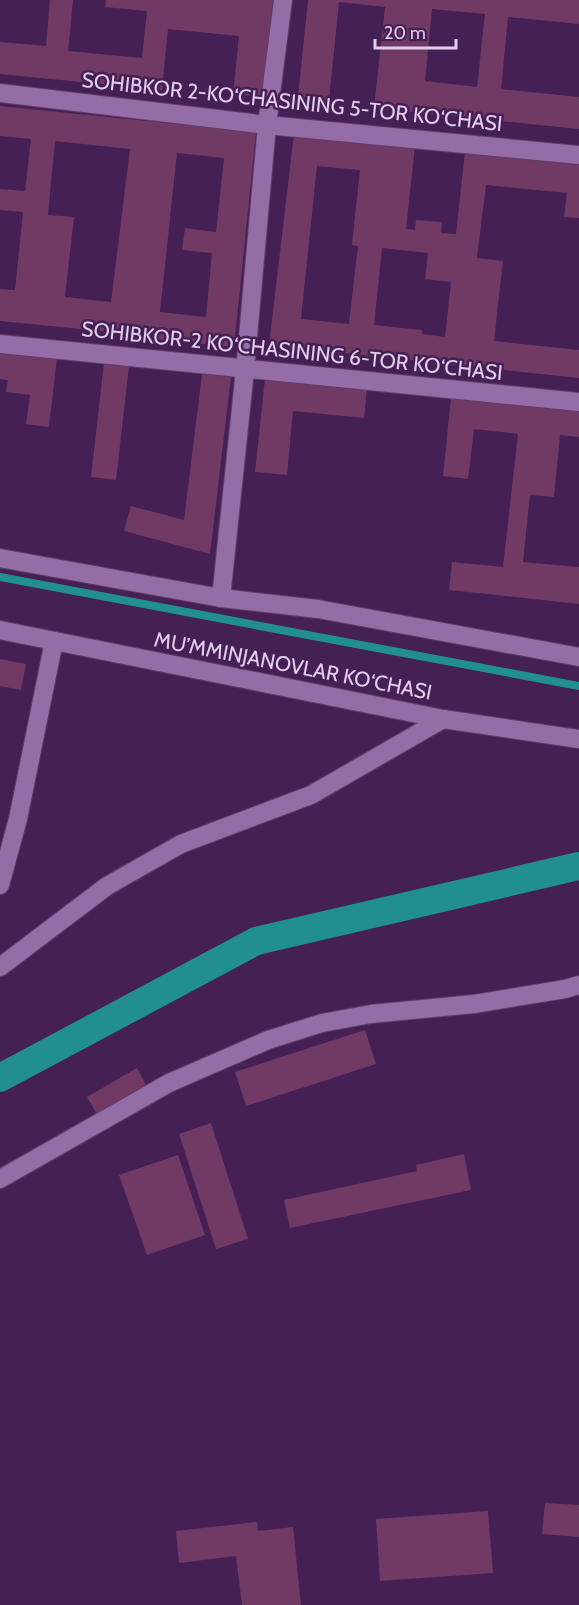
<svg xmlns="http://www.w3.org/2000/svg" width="579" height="1605" viewBox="0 0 579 1605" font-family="Cabin,sans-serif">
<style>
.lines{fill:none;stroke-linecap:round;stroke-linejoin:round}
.stream{stroke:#218f90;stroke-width:8}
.canal{stroke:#218f90;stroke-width:28}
.building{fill:#703a65;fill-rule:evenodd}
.street-casing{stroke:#5e3d6a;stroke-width:20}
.secondary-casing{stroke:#5e3d6a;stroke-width:20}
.street{stroke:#956da6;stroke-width:18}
.secondary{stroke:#956da6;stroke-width:18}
.labels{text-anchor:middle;stroke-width:5;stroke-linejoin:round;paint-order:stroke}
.street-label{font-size:21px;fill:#e2cdec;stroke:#452054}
</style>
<rect width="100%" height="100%" fill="#452054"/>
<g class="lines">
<path class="stream" d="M0 577 579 686"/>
<path class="canal" d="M0 1078 256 941 579 866"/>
</g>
<path class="building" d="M50 0H73L68 51 142 58 147 11 105 7 106 0H273L263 97 233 94 239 36 168 29 162 90 0 74V42L46 46Z
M308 0H579V24L508 17 501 89 579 97V129L374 108 385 7 339 2 328 110 297 107ZM432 9 485 14 477 87 425 81Z
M0 106 256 132 234 347 131 337V334L0 321V289L15 290 23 212 0 210V189L25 191 31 139 0 136ZM55 141 130 149 111 302 65 297 74 217 48 215ZM177 153 224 158 216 232 185 228 182 250 212 253 206 317 160 312Z
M294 134 415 147 406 229 415 230 416 220 442 222 441 233 456 234 465 152 579 164V218L564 217 567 193 486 185 477 258 503 261 494 341 579 350V378L269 345ZM317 166 360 170 352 245 358 246 349 324 301 319ZM382 248 428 253 425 279 451 282 445 337 422 334V330L374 325Z
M0 350 57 357 49 427 26 424 30 395 6 392 8 380 0 379Z
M104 363 129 366 116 480 91 477Z
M202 374 231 377 210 554 124 531 131 506 184 520Z
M265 378 367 388 364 418 293 411 287 475 255 472Z
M451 397 579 410V437L560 435 554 497 530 495 523 562 579 567V604L449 590 452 562 503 567 518 434 474 429 468 479 443 476Z
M0 659 26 664 21 690 0 686Z
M365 1030 376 1064 246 1106 235 1072Z
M137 1068 146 1085 97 1114 87 1097Z
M211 1123 248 1239 216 1249 179 1134Z
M464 1154 471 1190 290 1228 284 1200 417 1171 416 1165Z
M178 1155 205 1235 147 1255 119 1175Z
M545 1503 579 1505V1537L542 1534Z
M488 1511 493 1573 380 1581 376 1519Z
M257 1522 258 1531 293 1527 301 1605H242L236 1556 179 1563 176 1531Z"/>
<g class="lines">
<g class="street-casing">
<path id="street" d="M0 93 267 125 579 155
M0 344 579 402
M221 598 245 370 267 125 283 0
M0 885 18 819 54 641
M0 967 107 886 181 844 311 795 443 719
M0 1179 169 1083 268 1040 322 1023 371 1014 474 1004 565 989 579 985"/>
</g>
<g class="secondary-casing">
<path id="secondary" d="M0 558 221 598 318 609 579 657
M0 630 443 719 579 739"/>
</g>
<use href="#street" class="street"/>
<use href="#secondary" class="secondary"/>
</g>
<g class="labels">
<g class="street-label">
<text transform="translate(292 102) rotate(6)" y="7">SOHIBKOR 2-KO‘CHASINING 5-TOR KO‘CHASI</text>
<text transform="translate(292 351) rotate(6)" y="7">SOHIBKOR-2 KO‘CHASINING 6-TOR KO‘CHASI</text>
<text transform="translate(293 666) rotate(11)" y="7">MU’MMINJANOVLAR KO‘CHASI</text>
</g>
</g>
<path d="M375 39v9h81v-9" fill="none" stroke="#e2cdec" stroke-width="3"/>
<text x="384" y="39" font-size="18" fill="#e2cdec" stroke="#452054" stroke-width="4.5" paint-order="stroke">20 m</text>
</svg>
